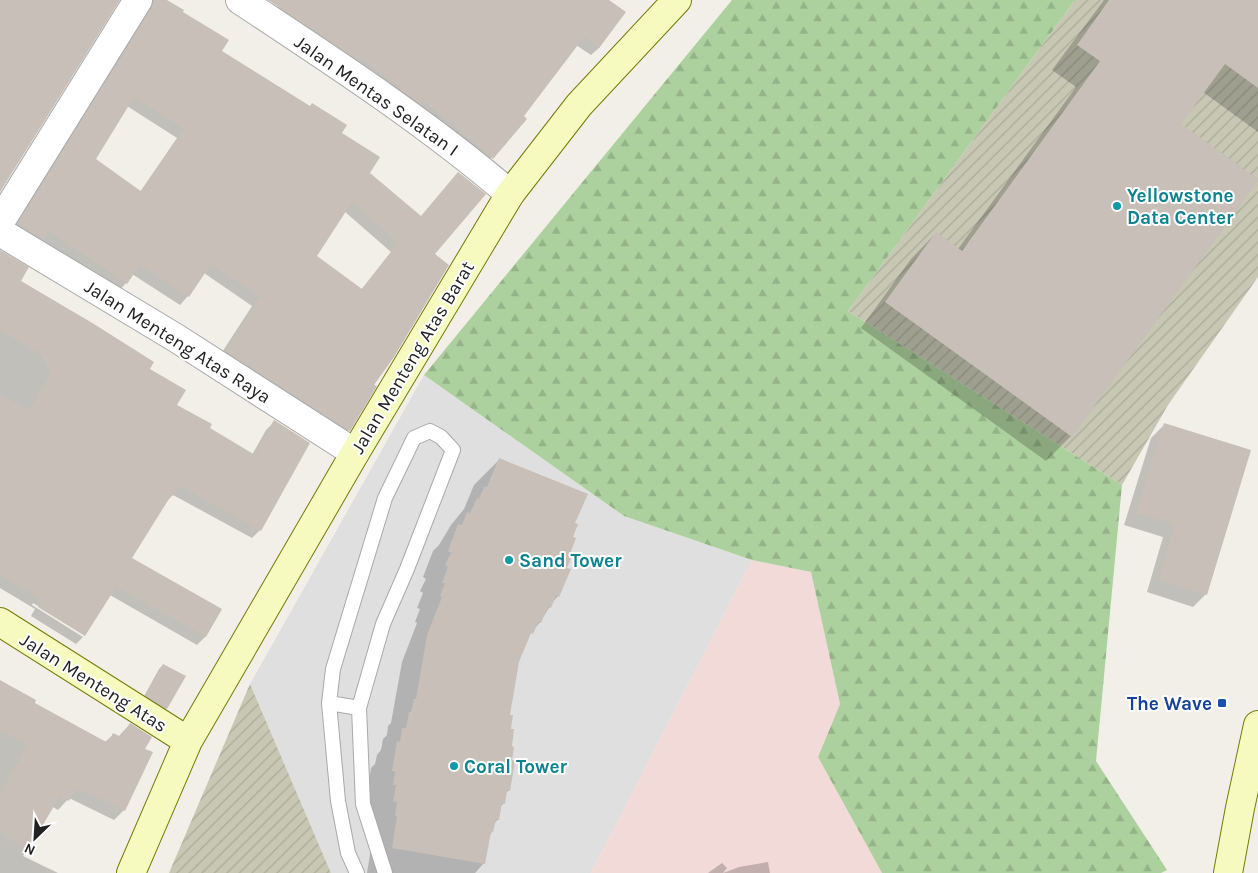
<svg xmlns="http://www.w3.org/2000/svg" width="1258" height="873" viewBox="0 0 1258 873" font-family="Karla,sans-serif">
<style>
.residential{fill:#e0dfdf}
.commercial{fill:#f2dad9}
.construction{fill:url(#construction-furrows)}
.forest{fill:url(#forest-firs)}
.shadow{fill:#0003;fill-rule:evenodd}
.building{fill:#c7bfb8;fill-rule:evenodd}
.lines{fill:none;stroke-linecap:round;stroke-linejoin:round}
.lane-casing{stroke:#a9a9a9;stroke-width:16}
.street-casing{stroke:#a9a9a9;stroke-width:30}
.secondary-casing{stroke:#707d05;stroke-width:30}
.lane{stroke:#fff;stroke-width:14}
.street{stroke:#fff;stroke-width:28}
.secondary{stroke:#f7fabf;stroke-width:28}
.culture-dot{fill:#0f9aa8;stroke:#fff;stroke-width:2}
.transit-dot{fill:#1a4fb4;stroke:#fff;stroke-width:2}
.labels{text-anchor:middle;stroke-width:4;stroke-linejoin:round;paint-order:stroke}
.street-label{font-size:19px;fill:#222;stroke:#fff}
.culture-label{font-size:19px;font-weight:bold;fill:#0d838f;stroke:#fff;text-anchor:start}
.transit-label{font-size:19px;font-weight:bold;fill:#164399;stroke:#fff;text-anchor:end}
</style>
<defs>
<pattern id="construction-furrows" width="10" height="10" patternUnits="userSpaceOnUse" patternTransform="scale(1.25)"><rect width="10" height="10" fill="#c7c7b4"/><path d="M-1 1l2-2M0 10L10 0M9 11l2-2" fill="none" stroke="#abab9a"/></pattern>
<pattern id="forest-firs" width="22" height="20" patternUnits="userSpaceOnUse" patternTransform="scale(1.25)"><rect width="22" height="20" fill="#add19e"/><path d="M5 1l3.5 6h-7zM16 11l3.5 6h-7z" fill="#95b388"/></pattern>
</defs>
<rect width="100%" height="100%" fill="#f2efe9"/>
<path class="residential" d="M424 375 624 516 752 560 591 873H331L250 684Z"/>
<path class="commercial" d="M752 560 811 572 840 704 818 757 882 873H591Z"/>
<path class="construction" d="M1075 0H1258V277L1168 405 1122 485 848 311Z
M250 684 331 873H169Z"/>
<path class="forest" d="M732 0H1075L848 311 1122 485 1096 761 1167 870 1161 873H882L818 757 840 704 811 572 752 560 624 516 424 375Z"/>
<path class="shadow" d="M152 0H164L220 51 340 134 369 173 433 254 372 385 375 387 349 430 340 439 217 360 252 306 204 273 188 296 180 305 132 274 126 283 118 292 42 241 34 248 10 233 143 18 145 9ZM127 106 177 138 140 192 94 159ZM344 211 391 252 361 290 316 256Z
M282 0H607L624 13 599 48 591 55 576 45 522 116 526 119 484 166 272 15Z
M1104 0H1255L1258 2V132L1203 92 1180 124 1071 436 1046 461 861 328 911 259 936 233 958 249 1076 87 1052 70Z
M0 252 19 282 148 370 176 405 208 428 252 455 266 430 275 421 260 530 252 538 173 495 165 503 130 558 221 610 205 637 197 645 110 595 84 636V634L33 603 32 605 83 637 76 644 31 616 35 609 0 588Z
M1164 425 1206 594 1193 607 1147 592 1163 537 1124 525 1151 438Z
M500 459 573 524 558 596 552 603 540 622 528 637 518 662 509 716V790L505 794 504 803 500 807 498 819 494 824 492 832 489 835 484 863 475 873H367L372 842 368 810 370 796H367L371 768 375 764 377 755 381 750 383 739 387 735 388 726 391 723 402 662 417 623 415 622 420 609 417 608 423 593 420 591 426 579 423 577 433 551 439 545 451 525 464 509 474 485Z
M163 665 184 677 166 709 162 713 142 700 159 669Z
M0 682 33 703 105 742 113 735 118 737 130 724 143 749 124 810 114 820 69 798 58 810 53 807 23 856 58 873H0Z
M768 862 770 873H708L722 863 727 868 723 873 739 867Z"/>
<path class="building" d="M0 0H120L0 192Z
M154 0H167L184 10 183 12 229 40 222 51 310 106 312 103 347 125 342 133 380 157 370 173 421 216 458 172 486 194 435 254 449 265 394 357 374 385 377 386 350 431 225 351 260 297 211 264 189 297 140 265 127 284 49 231 44 240 17 224 151 8ZM134 97 184 129 142 192 96 159ZM352 202 398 243 362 289 317 256Z
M268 0H609L626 12 599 48 584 37 524 116 527 119 493 159 424 101 421 105 367 63 357 59Z
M1109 0H1258V88L1225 64 1181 124 1258 179V181L1072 437 885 302 936 232 962 251 1100 61 1077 45Z
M0 250 29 267 21 281 94 324 154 362 150 369 186 390 177 405 212 424 210 428 255 455 274 420 310 443 261 531 180 486 174 496 172 494 132 558 222 609 206 637 116 587 85 636 38 607 43 600 0 575V394L29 410 51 373 40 354 0 330Z
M1164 423 1251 450 1207 595 1159 580 1175 524 1136 513Z
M499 458 588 494 575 523 578 524 573 537 576 538 570 554 572 555 567 568 571 569 559 597 556 595 551 608 548 607 541 623 538 622 533 634 531 633 519 662 510 715H513L511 729H514L512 746 514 747 512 760 515 761 510 791 507 790 505 804 502 803 499 820 496 819 493 832H491L485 864 392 848 397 816H395L397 802H393L396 785H393L395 771H392L397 741 400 742 402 728H406L409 712H411L414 699H416L427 635 442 597 440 596 445 583H442L448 567 445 565 451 553 448 551 458 524 462 525 467 512 470 513 477 498 479 499 484 487H487Z
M163 664 186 676 167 709 145 695Z
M0 680 36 700 35 703 108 743 113 733 121 737 130 723 152 737 145 749 153 752 125 811 76 788 69 801 60 796 28 850 0 833V793L28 745 0 730Z"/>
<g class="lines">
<g class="lane-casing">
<path id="lane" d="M329 703 359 708
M357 873 348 853 338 801 329 703 333 669 385 498 414 438 430 431 441 437 453 450 407 569 383 624 359 708 363 804 385 873"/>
</g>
<g class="street-casing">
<path id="street" d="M240 0C332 61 426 122 510 194
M0 222 138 0
M0 232 176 338 355 453"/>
</g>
<g class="secondary-casing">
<path id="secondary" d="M0 622 188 741
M131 873 188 741 355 453 510 194 579 105 677 0
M1228 873 1240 808 1258 725"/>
</g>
<use href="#lane" class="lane"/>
<use href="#street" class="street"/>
<use href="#secondary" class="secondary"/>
</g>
<g class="culture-dot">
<circle cx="1117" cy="206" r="5"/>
<circle cx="509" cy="560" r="5"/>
<circle cx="454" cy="766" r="5"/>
</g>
<rect class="transit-dot" x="1217" y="698" width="10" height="10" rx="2.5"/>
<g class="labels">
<g class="street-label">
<text transform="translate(377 95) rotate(35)" y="7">Jalan Mentas Selatan I</text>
<text transform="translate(178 341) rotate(32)" y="7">Jalan Menteng Atas Raya</text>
<text transform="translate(412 357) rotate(-59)" y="7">Jalan Menteng Atas Barat</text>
<text transform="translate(94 682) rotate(32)" y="7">Jalan Menteng Atas</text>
</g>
<g class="culture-label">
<text x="1127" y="202">Yellowstone<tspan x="1127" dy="22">Data Center</tspan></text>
<text x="519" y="567">Sand Tower</text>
<text x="464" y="773">Coral Tower</text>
</g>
<g class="transit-label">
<text x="1212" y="710">The Wave</text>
</g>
</g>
<g transform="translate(35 838) rotate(205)" stroke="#ffffff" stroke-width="4" paint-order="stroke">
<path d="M0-4L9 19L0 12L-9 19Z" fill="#222222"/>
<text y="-8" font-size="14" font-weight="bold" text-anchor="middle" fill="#222222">N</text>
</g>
</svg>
